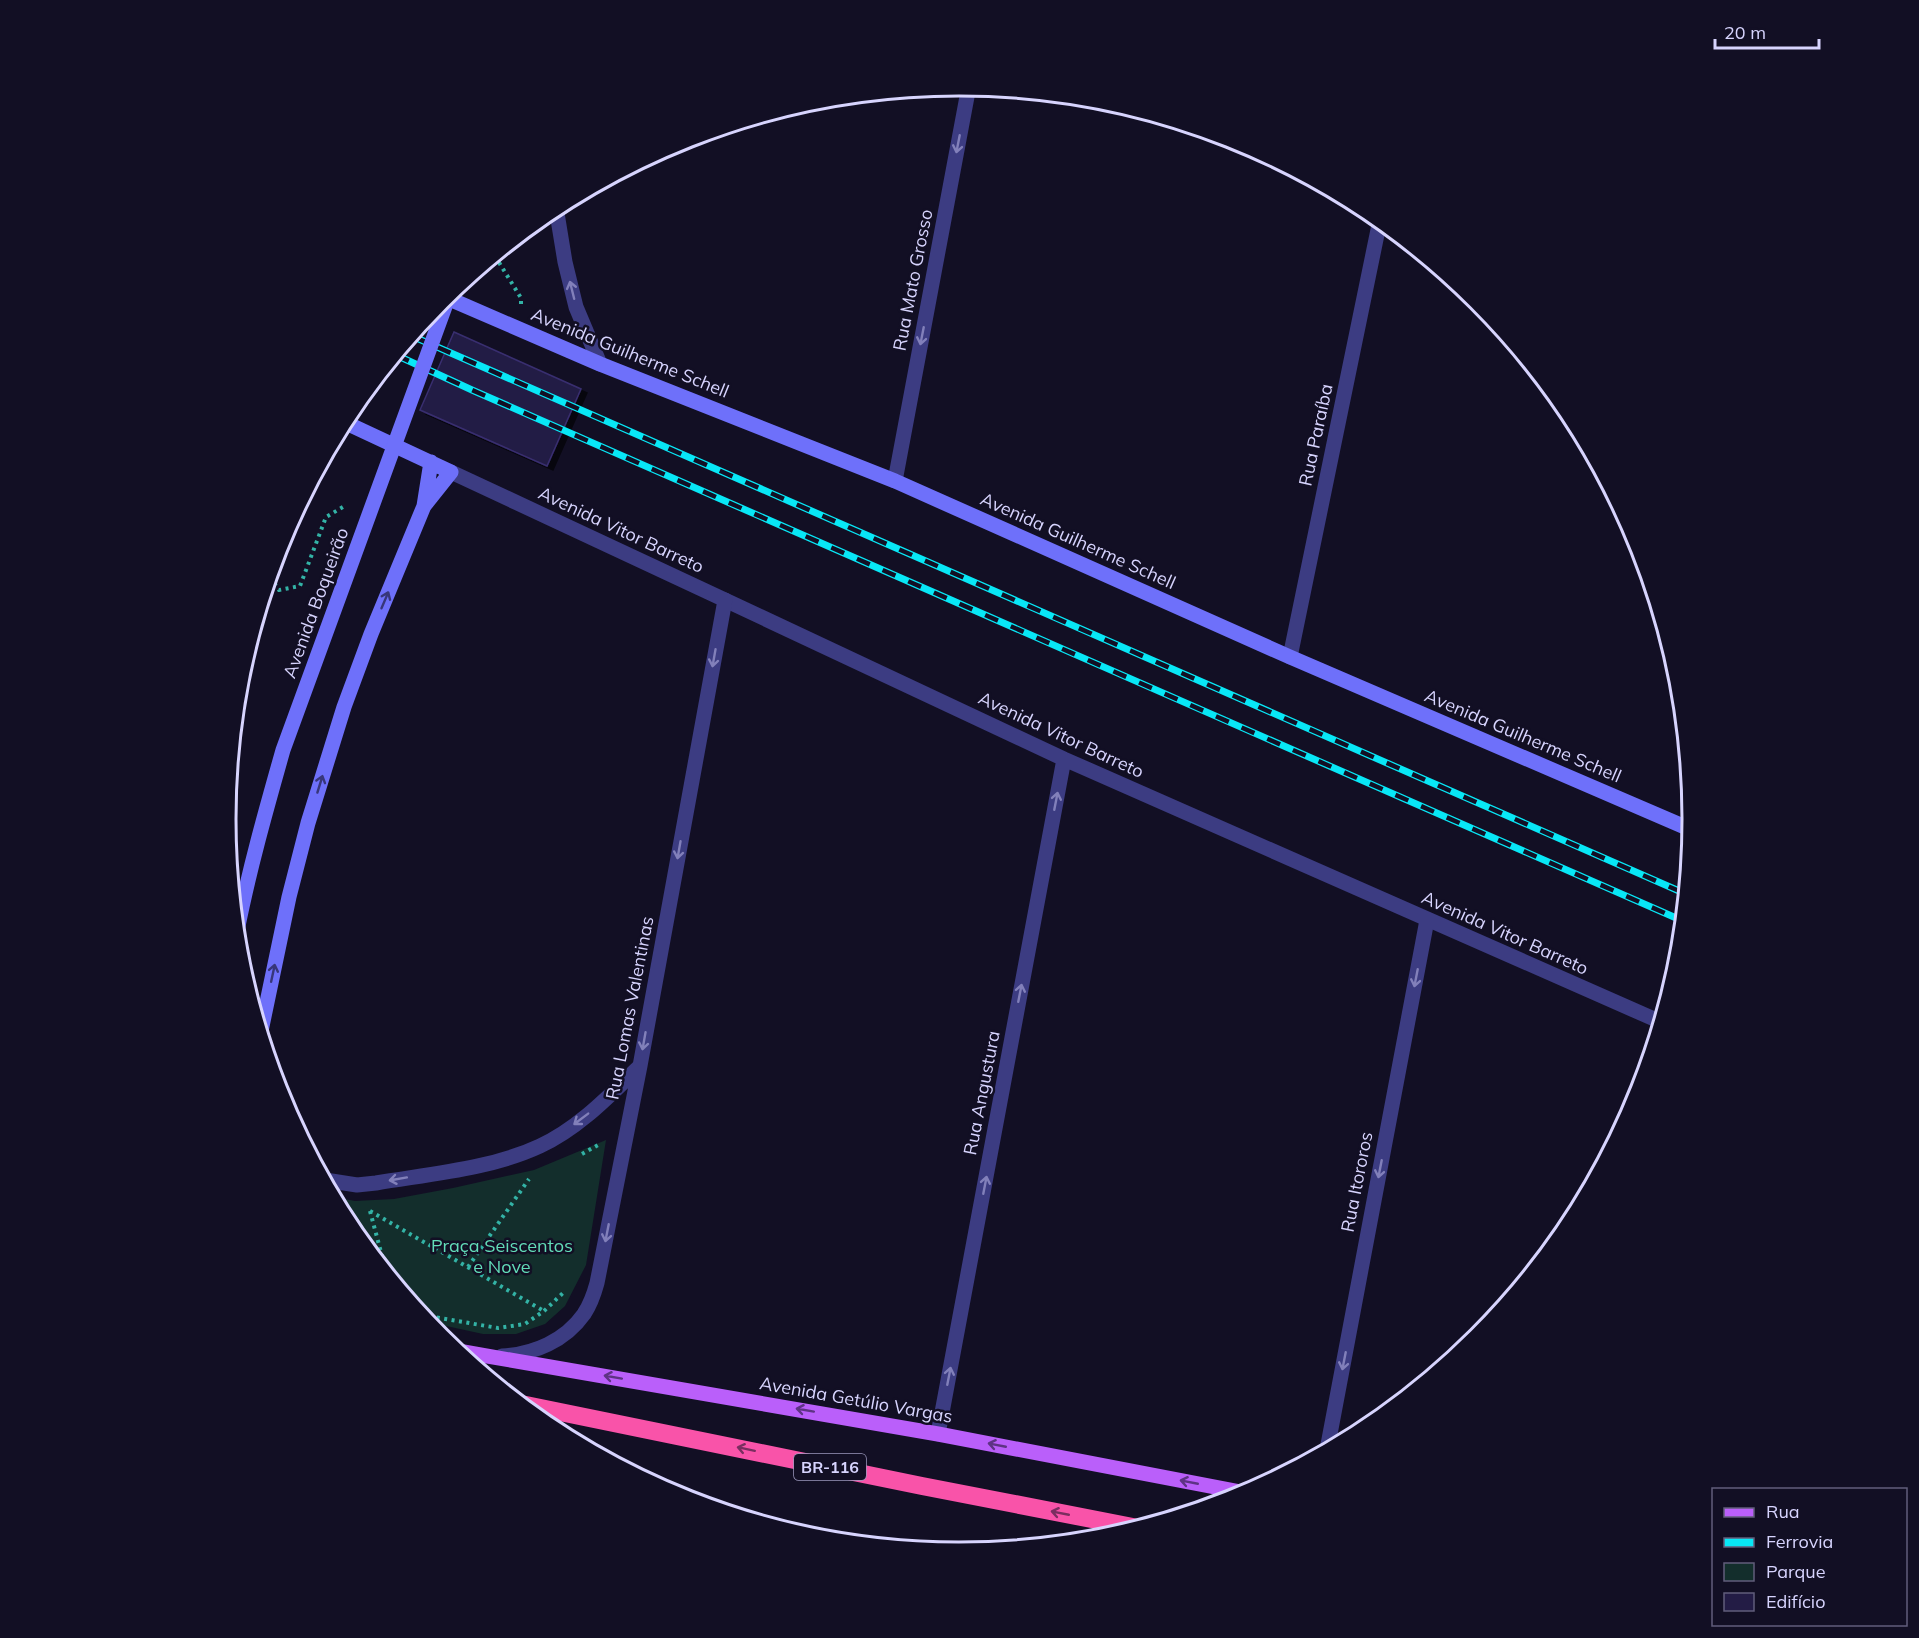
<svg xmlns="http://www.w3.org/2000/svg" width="1919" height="1638" viewBox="0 0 1919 1638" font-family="Mulish,sans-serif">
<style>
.green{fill:#132e2c}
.building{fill:#231c45;stroke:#392f70;stroke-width:1.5;filter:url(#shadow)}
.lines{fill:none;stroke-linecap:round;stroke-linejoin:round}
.path{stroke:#33b3a6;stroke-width:4;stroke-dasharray:3 4.5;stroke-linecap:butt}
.minor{stroke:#3c3c82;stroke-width:15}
.tertiary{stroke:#3c3c82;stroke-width:15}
.secondary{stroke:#6e70fa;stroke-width:15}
.primary{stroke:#ba5ffa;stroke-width:15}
.motorway{stroke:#f953a9;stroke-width:18}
.rail-casing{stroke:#08e7f6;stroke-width:7}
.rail{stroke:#120f24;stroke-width:4.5;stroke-dasharray:14;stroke-linecap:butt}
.secondary-bridge{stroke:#6e70fa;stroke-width:15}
.oneway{stroke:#8280ba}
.oneway2{stroke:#37367a}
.oneway3{stroke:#5e3384}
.oneway4{stroke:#7a2e60}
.labels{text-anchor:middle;stroke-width:5;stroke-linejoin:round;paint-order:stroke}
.shield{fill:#120f24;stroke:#9c99bd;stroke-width:1.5}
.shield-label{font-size:16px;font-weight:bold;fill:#d7d4fe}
.street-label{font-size:18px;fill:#d7d4fe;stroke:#120f24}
.park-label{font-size:18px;fill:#62dcb8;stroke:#120f24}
.rim{fill:none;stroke:#d7d4fe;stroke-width:3}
</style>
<defs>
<filter id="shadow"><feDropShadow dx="6" dy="4" stdDeviation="0" flood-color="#0009"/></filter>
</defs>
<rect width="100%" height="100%" fill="#120f24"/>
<path class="green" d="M606 1140 586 1265 565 1306 545 1324 516 1334H483L428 1322 349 1226 334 1197 355 1201 394 1199 453 1188 534 1170Z"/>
<path class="building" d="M454 332 581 389 547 466 420 410Z"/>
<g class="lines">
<path class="path" d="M495 256 521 298V304
M270 577 279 590 300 586 326 517 343 507
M582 1154 598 1145
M370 1211 544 1311
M370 1211 386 1271
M468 1267 529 1179
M422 1315 498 1328 525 1324 544 1311 564 1292"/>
<path class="minor" d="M725 600 1064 759 1661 1022
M1290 657 1380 220
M938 1434 1064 759
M1327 1450 1427 920"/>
<path class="tertiary" d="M556 207 565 262 576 307 600 364
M451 472 725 600 640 1066 597 1283C594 1294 590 1305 584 1314 565 1341 534 1354 502 1356
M895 481 969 86
M325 1180 357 1185 376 1183C429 1174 491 1169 540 1146 579 1128 610 1095 640 1066"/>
<path class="secondary" d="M445 297 600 364 895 481 1290 657 1692 830
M344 422 451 472 424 506
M261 1031 289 897 308 823 344 707 371 634 424 506 431 462"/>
<path class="primary" d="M458 1351 938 1434 1246 1493"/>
<path class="motorway" d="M521 1404 922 1486 1138 1528"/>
<g class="rail-casing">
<path id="rail" d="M412 336 1686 894
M396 355 472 390 1683 921"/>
</g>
<use href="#rail" class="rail"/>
<path class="secondary-bridge" d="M237 931C249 870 266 810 283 750L450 293"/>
</g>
<defs><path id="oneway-shaft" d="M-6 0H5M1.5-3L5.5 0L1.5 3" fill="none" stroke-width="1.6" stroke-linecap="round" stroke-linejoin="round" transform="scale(1.5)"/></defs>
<g class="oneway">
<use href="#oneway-shaft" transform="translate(958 144) rotate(101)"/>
<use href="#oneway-shaft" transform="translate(572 290) rotate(-104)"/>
<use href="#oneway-shaft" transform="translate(922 336) rotate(101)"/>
<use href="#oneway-shaft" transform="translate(714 658) rotate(100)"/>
<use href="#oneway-shaft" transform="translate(1056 801) rotate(-79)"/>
<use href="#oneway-shaft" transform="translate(679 850) rotate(100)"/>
<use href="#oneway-shaft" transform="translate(1416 978) rotate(101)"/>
<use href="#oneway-shaft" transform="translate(1020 993) rotate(-79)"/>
<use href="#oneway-shaft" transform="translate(644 1041) rotate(100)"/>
<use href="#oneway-shaft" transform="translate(581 1119) rotate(143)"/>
<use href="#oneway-shaft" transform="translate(1380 1169) rotate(101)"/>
<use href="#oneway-shaft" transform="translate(398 1179) rotate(170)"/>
<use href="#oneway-shaft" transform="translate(985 1185) rotate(-79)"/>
<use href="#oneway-shaft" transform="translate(607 1233) rotate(101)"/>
<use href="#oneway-shaft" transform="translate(1344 1361) rotate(101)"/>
<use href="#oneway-shaft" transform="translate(949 1376) rotate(-79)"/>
</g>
<g class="oneway2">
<use href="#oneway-shaft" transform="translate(385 600) rotate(-67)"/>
<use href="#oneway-shaft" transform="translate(320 784) rotate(-73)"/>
<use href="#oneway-shaft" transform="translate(273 973) rotate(-78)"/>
</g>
<g class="oneway3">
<use href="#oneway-shaft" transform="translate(613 1377) rotate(-170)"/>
<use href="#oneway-shaft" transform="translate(805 1410) rotate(-170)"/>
<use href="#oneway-shaft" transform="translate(997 1445) rotate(-169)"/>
<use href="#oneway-shaft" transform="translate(1189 1482) rotate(-169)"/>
</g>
<g class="oneway4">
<use href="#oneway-shaft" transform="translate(746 1449) rotate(-168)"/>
<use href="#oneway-shaft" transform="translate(1060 1513) rotate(-169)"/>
</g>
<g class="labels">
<rect class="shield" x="794" y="1454" width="72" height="26" rx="4.5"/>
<g class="shield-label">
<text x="830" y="1473">BR-116</text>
</g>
<g class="street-label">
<text transform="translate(913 280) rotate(-79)" y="6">Rua Mato Grosso</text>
<text transform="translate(630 353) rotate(22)" y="6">Avenida Guilherme Schell</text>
<text transform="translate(1316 435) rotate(-78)" y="6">Rua Paraíba</text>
<text transform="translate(621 530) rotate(25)" y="6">Avenida Vitor Barreto</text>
<text transform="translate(1078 541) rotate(24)" y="6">Avenida Guilherme Schell</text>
<text transform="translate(316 603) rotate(-70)" y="6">Avenida Boqueirão</text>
<text transform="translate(1061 735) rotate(25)" y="6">Avenida Vitor Barreto</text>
<text transform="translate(1523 736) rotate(23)" y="6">Avenida Guilherme Schell</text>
<text transform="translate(1505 933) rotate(24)" y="6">Avenida Vitor Barreto</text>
<text transform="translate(630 1008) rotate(-79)" y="6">Rua Lomas Valentinas</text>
<text transform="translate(982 1093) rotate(-79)" y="6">Rua Angustura</text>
<text transform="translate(1357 1182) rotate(-79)" y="6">Rua Itororos</text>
<text transform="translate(856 1400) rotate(10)" y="6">Avenida Getúlio Vargas</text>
</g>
<g class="park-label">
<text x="502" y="1252">Praça Seiscentos<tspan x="502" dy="21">e Nove</tspan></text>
</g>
</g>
<path d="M0 0H1919V1638H0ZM236 819a723 723 0 1 1 1446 0a723 723 0 1 1-1446 0Z" fill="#120f24" fill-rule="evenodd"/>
<path class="rim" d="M236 819a723 723 0 1 1 1446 0a723 723 0 1 1-1446 0Z"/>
<rect x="1712" y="1488" width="195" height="138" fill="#120f24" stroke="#615e7b" stroke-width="1.5"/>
<rect x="1724" y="1508" width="30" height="9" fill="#ba5ffa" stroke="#615e7b" stroke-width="1.5"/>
<text x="1766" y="1518" font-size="18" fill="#d7d4fe">Rua</text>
<rect x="1724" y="1538" width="30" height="9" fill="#08e7f6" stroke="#615e7b" stroke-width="1.5"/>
<text x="1766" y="1548" font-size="18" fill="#d7d4fe">Ferrovia</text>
<rect x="1724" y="1563" width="30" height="18" fill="#132e2c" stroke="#615e7b" stroke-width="1.5"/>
<text x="1766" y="1578" font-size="18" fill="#d7d4fe">Parque</text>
<rect x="1724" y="1593" width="30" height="18" fill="#231c45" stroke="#615e7b" stroke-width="1.5"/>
<text x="1766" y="1608" font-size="18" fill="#d7d4fe">Edifício</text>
<path d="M1715 39v9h104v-9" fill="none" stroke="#d7d4fe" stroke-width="3"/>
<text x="1724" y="39" font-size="18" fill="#d7d4fe" stroke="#120f24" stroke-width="4.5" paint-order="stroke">20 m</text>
</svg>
